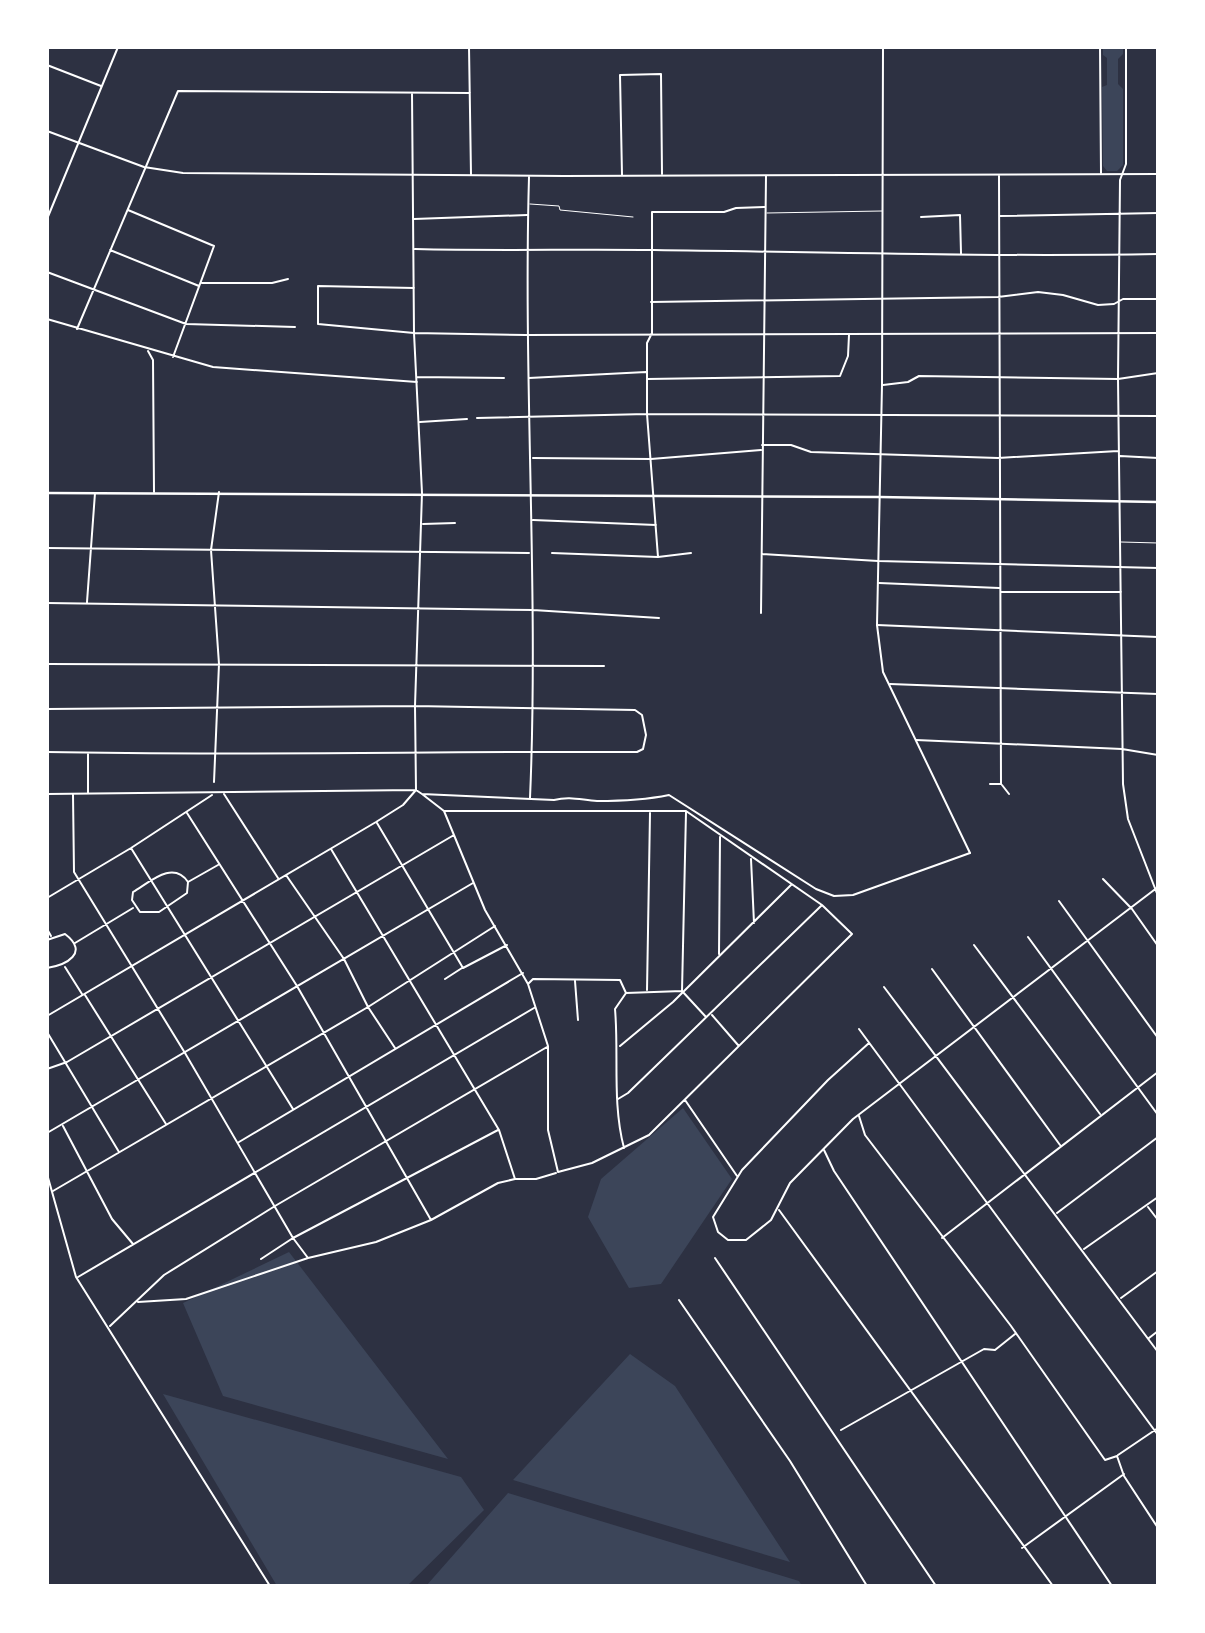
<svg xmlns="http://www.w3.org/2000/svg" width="1205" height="1633" viewBox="0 0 1205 1633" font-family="Roboto,sans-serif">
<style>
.green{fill:#3c4559}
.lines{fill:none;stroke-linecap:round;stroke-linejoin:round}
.service{stroke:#fff;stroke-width:1}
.minor{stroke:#fff;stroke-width:2}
.tertiary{stroke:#fff;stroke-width:2}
.secondary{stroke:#fff;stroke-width:2.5}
</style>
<rect width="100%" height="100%" fill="#2d3142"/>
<path class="green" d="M1103 47H1123V54L1118 59V84L1123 89V165L1117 171H1107L1103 166 1102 87 1107 85V58L1103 55Z
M683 1108 732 1179 661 1284 629 1288 588 1217 601 1179Z
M289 1252 448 1459 223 1396 183 1303Z
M630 1354 675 1386 790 1562 513 1480Z
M163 1394 461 1477 484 1510 407 1586H277Z
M508 1493 799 1581 802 1586H426Z"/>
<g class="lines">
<path class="service" d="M530 204 559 206 560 210 633 217
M767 213 882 211
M1121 542 1158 543"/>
<path class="minor" d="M469 47 471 175
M1100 47 1101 173
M1126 47V164L1120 180 1118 379 1123 784 1128 819 1158 896
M47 65 101 86
M622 175 620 75 661 74 662 174
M529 177C523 384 539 591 530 798
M128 210 214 246 173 357
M999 216 1158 213
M921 217 960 215 961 253
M414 219 527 215
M415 249C495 251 574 249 654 250 822 252 990 257 1158 254
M110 250 199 286
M47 272 186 324 295 327
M202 283H272L288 279
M414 288 318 286V324L414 333 526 335 1158 333
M651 302 998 297 1038 292 1063 295 1098 305 1114 304 1123 299H1158
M47 319 213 367 417 382
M77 329 178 91 470 93
M148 351 153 360 154 492
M417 377 504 378
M529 378 646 372
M647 379 840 376 848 356 849 335
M883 385 908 382 919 376 1118 379 1158 373
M477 418 647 414 1158 416
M420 422 467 419
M762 445H791L811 452 998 458 1118 451
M1120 456 1158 458
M533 458 651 459 761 450
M533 520 656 525
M423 524 455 523
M47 548 529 553
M552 553 658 557 691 553
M762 554 878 561 1158 568
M658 557 647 414V343L652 333V212H724L736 208 765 207
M879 583 999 588
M1001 592H1121
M87 602 95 493
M47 603 533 610 659 618
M761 613 766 176
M877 625 1158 637
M47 664 604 666
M890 684 1158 694
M47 709 415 706 635 710 642 715 646 735 643 749 637 752C440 751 244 756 47 752
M916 740 1122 749 1158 755
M88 753V793
M214 782 219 664 211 550 219 492
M990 784H1001L999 176
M1002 785 1009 794
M47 794 416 790 422 794 554 800C570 796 581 800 597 801 622 801 645 800 669 795L816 889 834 896 853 895 970 853
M224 794 278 878
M422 794 444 811 485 910 528 984 548 1046V1130L558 1172 592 1163 649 1135 852 934 822 905 686 811H444
M73 795 74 872 185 1053 293 1238 308 1258 376 1242 431 1220
M187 813 297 986 431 1220 498 1183 515 1179
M377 823 463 968 507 945
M131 848 293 1109
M331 849 499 1130 515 1179H536L556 1173
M751 859 754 923
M286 875 344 959 368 1007 395 1048
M1103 879 1132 909 1158 946
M188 882 187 893 159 912H140L132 900 133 892C150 882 173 860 188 882L218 865
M47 898 131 848 212 795
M1059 901 1158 1038
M47 929 51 936
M1028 937 1158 1115
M47 940 65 934C90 953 66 965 47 968
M75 943 133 908
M974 945 1100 1114
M719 954 720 837
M65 967 82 994
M932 969 1060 1145
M445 979 462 968
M575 981 578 1020
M529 983 533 979 620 980 626 993
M884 987 1158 1352
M647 990 650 813
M682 991 686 812
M85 995 166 1124
M712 1015 738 1045
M47 1016 376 822 403 805 416 790 415 706 422 493 414 333 412 93
M859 1029 1158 1435
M47 1032 119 1152
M869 1043 828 1080 742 1170 713 1217 718 1232 728 1240H746L771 1220 790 1183 853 1119 1158 887
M620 1046 673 1002 791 885
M47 1069 67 1062 454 835
M618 1099 628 1093 821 906
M685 1100 737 1176
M859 1116 865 1135 1011 1326 1105 1460 1117 1456 1124 1476 1158 1528
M63 1126 112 1219 133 1244
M47 1133 473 883
M239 1142 523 973
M624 1148C612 1103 619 1054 615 1009L626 993 682 991 706 1017
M824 1150 834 1171 1112 1586
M53 1191 368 1007 495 926
M1148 1207 1158 1220
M779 1210 1053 1586
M1057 1213 1158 1137
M942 1238 1158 1072
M1084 1249 1158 1197
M715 1258 936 1586
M261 1259 293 1238 498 1130
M78 1277 534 1008
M1121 1298 1158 1271
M679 1300 790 1461 867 1586
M138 1302 186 1299 308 1258
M110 1326 164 1275 275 1206 547 1047
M1149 1338 1158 1331
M841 1430 984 1349 995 1350 1015 1334
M1118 1455 1158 1428
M1022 1548 1124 1474"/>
<path class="tertiary" d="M883 47 882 385 877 625 883 672 970 853
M47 131 144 167 183 173 564 176 1158 174
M47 219 118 47
M47 1174 76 1277 270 1586"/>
<path class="secondary" d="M47 493 880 497 1158 502"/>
</g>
<rect width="1205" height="1633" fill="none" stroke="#ffffff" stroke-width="98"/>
</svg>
